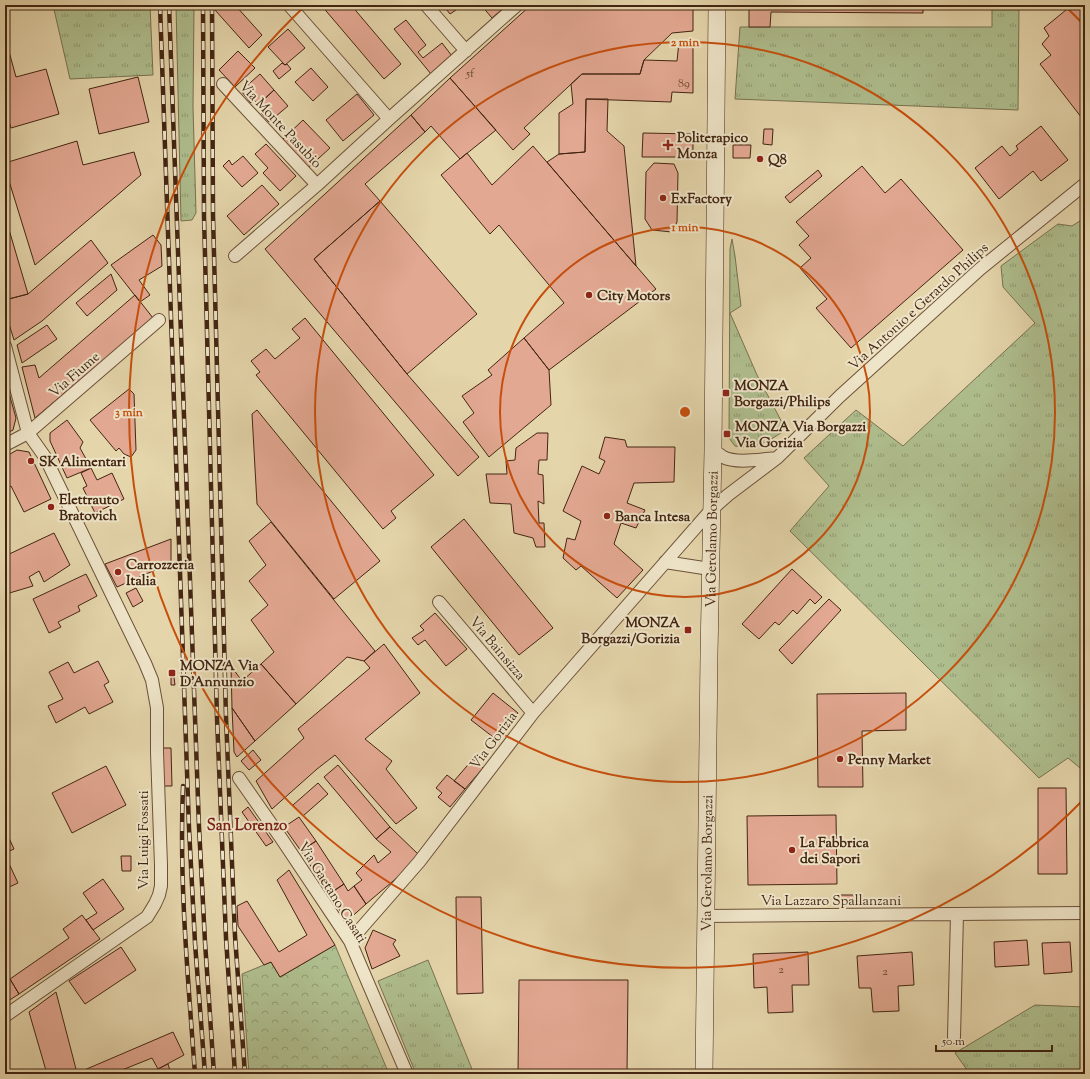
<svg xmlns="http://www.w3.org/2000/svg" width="1090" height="1079" viewBox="0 0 1090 1079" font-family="'Sorts Mill Goudy',serif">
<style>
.grass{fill:url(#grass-tufts);stroke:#797250}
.forest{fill:url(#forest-crowns);stroke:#797250}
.building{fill:#e3a892;stroke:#432512}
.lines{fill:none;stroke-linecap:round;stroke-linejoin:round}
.street-casing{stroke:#6c5138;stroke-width:14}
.secondary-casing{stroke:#432512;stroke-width:18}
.street{stroke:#eee4c8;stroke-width:12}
.secondary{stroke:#eee4c8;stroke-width:17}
.rail-casing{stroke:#432512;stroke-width:4.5}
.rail{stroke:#eee4c8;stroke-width:3;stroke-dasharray:9;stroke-linecap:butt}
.ring{fill:none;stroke:#c74f0d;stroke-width:2}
.poi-dot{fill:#8f2418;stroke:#eee4c8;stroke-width:1.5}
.labels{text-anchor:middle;stroke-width:4;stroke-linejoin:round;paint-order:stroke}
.number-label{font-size:12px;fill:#6b4632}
.street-label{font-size:14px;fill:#432512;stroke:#eee4c8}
.poi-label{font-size:14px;font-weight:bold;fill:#432512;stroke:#eee4c8;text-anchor:start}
.neighbourhood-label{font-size:15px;font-weight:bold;fill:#7a1f14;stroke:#eee4c8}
.centre{fill:#c74f0d;stroke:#eee4c8;stroke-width:2}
.ring-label{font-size:12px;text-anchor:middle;font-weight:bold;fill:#c74f0d;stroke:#eee4c8;stroke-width:4;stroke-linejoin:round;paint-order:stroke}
</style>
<defs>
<pattern id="grass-tufts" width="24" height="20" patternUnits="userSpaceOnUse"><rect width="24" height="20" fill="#afbe8e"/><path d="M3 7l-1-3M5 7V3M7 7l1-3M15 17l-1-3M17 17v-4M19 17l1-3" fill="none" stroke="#909a73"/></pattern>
<pattern id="forest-crowns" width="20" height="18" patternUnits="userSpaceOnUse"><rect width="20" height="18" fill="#afbe8e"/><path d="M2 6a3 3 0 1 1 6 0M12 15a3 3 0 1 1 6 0" fill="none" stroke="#909a73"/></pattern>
</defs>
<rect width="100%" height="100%" fill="#e5d5ab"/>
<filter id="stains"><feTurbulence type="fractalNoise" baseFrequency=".005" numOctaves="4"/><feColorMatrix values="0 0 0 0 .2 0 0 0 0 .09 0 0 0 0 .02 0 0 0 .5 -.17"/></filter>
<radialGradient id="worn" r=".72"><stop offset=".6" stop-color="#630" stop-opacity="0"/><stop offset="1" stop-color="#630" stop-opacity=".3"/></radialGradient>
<path class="grass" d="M53 5H150L153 75 70 79Z
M176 5H194L193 107 196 213 192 220 181 221Z
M992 5H1019L1018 110 735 99 740 27H992Z
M1085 203V772L1068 758 1039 778 790 531 829 486 804 458 856 410 903 446 1035 323 1003 287 1001 266 1058 224 1072 226 1083 219V204Z
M732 239 735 256 741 306 730 313 757 375 786 430 768 441 751 448 735 446 729 438 730 249Z
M428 960 474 1074H416L378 981Z
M1035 1005 1085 1007V1074H970L955 1053Z"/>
<path class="forest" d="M335 945 389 1074H249L242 974 271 962 280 977Z"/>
<path class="building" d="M216 5H235L262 35 249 48 215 10Z
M321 5H351L401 64 384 79Z
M443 5H456V10L450 14Z
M481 5H507L492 18Z
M531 5H693V31L672 33 644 60 640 74H582L524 128 530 134 513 150 450 78Z
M749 5H923V13L771 12 770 27H749Z
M1072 5H1085V122L1040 64 1051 55 1042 44 1049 36 1044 28Z
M406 20 426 45 418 52 423 58 442 43 452 56 431 74 394 29Z
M288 29 305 48 285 65 268 47Z
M5 37 16 77 46 69 59 114 11 128 5 108Z
M679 42 693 43V93L672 92 671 102 586 99 585 152 559 154V113L573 104 571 84 582 74H640L644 60 677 61Z
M238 51 255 68 235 87 219 70Z
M282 63 285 65 287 64 291 69 279 79 273 71Z
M311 68 328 87 313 101 295 82Z
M260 74 274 90 258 105 254 100 251 103 241 91Z
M138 77 149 122 99 134 89 89Z
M450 78 496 130 460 159 431 126 425 132 411 115Z
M274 90 288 106 269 122 261 113 263 111 258 105Z
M357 94 374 115 343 141 326 120Z
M586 99H608L607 131 624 146 636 266 547 162 559 154 585 152Z
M411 115 425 132 365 184 380 201 314 259 407 374 479 457 458 476 265 249Z
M303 120 330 148 308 168 282 140Z
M1041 126 1068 160 1041 181 1033 171 999 199 975 168 1002 146 1010 156 1018 149 1016 146Z
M764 129H773L772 145 763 144Z
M643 133 693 134V157H642Z
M77 141 83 165 134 152 141 175 35 265 5 168V163Z
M266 144 296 176 280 191 263 173 268 168 255 154Z
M733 145H751L750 158H733Z
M533 146 656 289 549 370 524 338 564 303 499 225 490 234 441 175 467 153 492 185Z
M243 156 258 173 242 187 223 166 229 160 232 165Z
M654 163 674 164 678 173 677 222 672 232 652 230 645 219 646 172Z
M862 166 885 193 901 179 963 250 851 348 816 308 827 299 800 268 811 258 799 245 809 236 796 222Z
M818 170 822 176 790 203 785 197Z
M262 185 279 204 244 235 227 216Z
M380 201 477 314 407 374 314 259Z
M5 216 28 294 5 300Z
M153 235 161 245 162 266 139 280 150 295 140 302 111 265Z
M91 240 108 263 42 321 14 340 5 311V300L28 294Z
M111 274 117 290 87 316 76 303Z
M135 295 153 318 35 418 22 367 35 365 39 378Z
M305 318 434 475 391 511 396 518 383 529 256 375 260 372 251 361 266 349 275 359 300 338 292 329Z
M47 325 57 339 22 363 17 345Z
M524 338 549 370 551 405 489 457 463 422 474 413 462 396 492 375 488 370Z
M5 379 16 418 13 430 5 434Z
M129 389 134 394 136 450 131 457 124 454 119 448 116 451 90 420Z
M257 410 380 561 334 599 257 504 252 414Z
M67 420 83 442 80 448 91 468 67 478 50 441V433Z
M537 433H548L547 460H539L538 474 543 475 544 504 538 501 539 523H544L545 547H536L533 538 514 533 511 504 490 503 486 474H507L506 461 515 460 516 448Z
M605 437 625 440 627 447H675L674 482 634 483 627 503 645 510 636 528 621 523 614 544 643 570 617 598 581 566 576 570 563 558 567 538 575 540 581 521 563 511 582 466 599 474 605 461 599 458Z
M17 450 29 452 51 499 24 512 11 486 5 489V457Z
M91 468 97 480 112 473 124 499 95 513 83 488 87 486 81 473Z
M464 519 553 628 519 655 431 547Z
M271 522 375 651 364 661 347 657 296 704 261 664 274 652 251 620 268 605 249 581 266 565 249 541Z
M54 533 70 565 44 582 39 571 29 577 33 586 6 594 5 591V556Z
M171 539V563L117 587 105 564Z
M792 569 822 597 815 604 810 599 797 614 793 610 779 625 775 622 759 639 742 624Z
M86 574 97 596 78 606 80 611 58 622 61 627 49 633 33 599Z
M136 588 143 601 133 607 126 593Z
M829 599 841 610 792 664 779 650Z
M435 613 467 649 446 666 425 640 418 645 412 638 424 630 420 626Z
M384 644 420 693 365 739 392 761 386 769 417 808 396 824 335 755 317 769 272 809 256 781 304 738 298 729 370 668 364 661Z
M98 661 109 682 104 685 113 702 89 714 85 707 56 723 48 706 63 699 49 672 68 662 74 673Z
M261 664 296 704 255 741 232 708 231 666 242 681Z
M171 677H174L175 685H171Z
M493 693 518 713 497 740 471 720Z
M906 693V730L862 731 863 787H818L817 694Z
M232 708 255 741 237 757 234 752Z
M162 748H171L172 786H164Z
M253 750 261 760 249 770 241 761Z
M473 759 483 768 465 789 454 781Z
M338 765 390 827 376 839 324 777Z
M106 766 126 805 72 833 52 793Z
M447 775 465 789 450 807 438 797 442 793 436 788Z
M318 783 328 794 303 816 293 805Z
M1038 788H1066L1067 874H1038Z
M248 807 273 842 266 846 242 812Z
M836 815 837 884 748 885 747 816Z
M299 817 316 841 301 851 284 827Z
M390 827 420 856 412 865 366 904 354 886 362 880 356 873 374 855 378 863 391 852 376 839Z
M5 829 14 849 5 853Z
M316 841 344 884 329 894 301 851Z
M5 855 18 883 5 889Z
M121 856H131V871H122Z
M289 870 335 945 280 977 271 962 264 965 238 926 237 906 247 901 279 952 307 935 277 880Z
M103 879 124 909 93 930 86 920 97 913 83 893Z
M344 884 348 891 354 886 366 904 347 921 329 894Z
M835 895H860V904H835Z
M456 897H481L483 993 457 994Z
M82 915 100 939 19 994 10 979 69 938 63 929Z
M373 930 396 940 393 944 400 956 372 969 365 948Z
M1027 940 1029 965 995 967 994 942Z
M1070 942 1072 972 1044 974 1042 943Z
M121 947 136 970 85 1004 69 981Z
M808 952 809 985H792L793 1012 768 1013 767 987 754 988 753 954Z
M912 952 914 985 898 986 899 1011 873 1012 871 988H859L857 956Z
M10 979 19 994 5 1003V982Z
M519 980H628L627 1074H518Z
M56 992 77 1073 75 1074H47L29 1012Z
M173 1032 184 1055 158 1069 152 1058 112 1074H75Z
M168 1064 171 1074H148Z"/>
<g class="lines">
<g class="street-casing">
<path id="street" d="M289 5 389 119
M426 5 466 51
M223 84 317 185
M235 256 317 185 389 119 517 5
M5 346 28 433 45 457 145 663 152 680 157 708V752L161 865V886L159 895 155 904 147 917 5 1016
M5 445 28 433 159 320
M713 450C716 452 720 455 723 457 736 464 762 459 777 458
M665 562 710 569
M439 602 533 713
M239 778 281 838 350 941 407 1074
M706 916 1085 913
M350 941 419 862 533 713 711 510 728 495 777 458 840 396 980 269 1085 184
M954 1037 957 914"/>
</g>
<g class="secondary-casing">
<g id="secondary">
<path id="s1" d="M704 1074 709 655 713 450 717 5"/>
</g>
</g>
<use href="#street" class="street"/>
<use href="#secondary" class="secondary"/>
<g class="rail-casing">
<path id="rail" d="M160 5 189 828 195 943 205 1074
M169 5 199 827 205 942 214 1074
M203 5 204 216 217 718 226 938 235 1074
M212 5 213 215 226 717 235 936 245 1074
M183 786C179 882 188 978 195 1074"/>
</g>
<use href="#rail" class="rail"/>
</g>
<g class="ring">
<circle cx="685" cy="412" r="185"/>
<circle cx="685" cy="412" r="370"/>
<path d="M1085 798A556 556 0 1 1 306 5M1064 5A556 556 0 0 1 1085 26"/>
</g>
<g class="poi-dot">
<path d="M666 139h4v4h4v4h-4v4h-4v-4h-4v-4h4z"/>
<circle cx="760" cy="159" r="4"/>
<circle cx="663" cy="198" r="4"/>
<circle cx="589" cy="295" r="4"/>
<rect x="722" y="389" width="8" height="8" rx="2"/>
<rect x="723" y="430" width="8" height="8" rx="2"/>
<circle cx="31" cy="461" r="4"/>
<circle cx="51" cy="507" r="4"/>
<circle cx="607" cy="516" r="4"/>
<circle cx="118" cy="572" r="4"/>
<rect x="684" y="626" width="8" height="8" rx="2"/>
<rect x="168" y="669" width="8" height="8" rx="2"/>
<circle cx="840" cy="759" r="4"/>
<circle cx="792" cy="850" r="4"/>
</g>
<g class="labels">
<g class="number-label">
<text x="470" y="77">5f</text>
<text x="684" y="87">89</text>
<text x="781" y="973">2</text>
<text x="885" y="975">2</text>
</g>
<g class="street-label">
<text transform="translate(281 124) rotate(47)" y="5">Via Monte Pasubio</text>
<text transform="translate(918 306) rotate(-42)" y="5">Via Antonio e Gerardo Philips</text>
<text transform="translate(74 374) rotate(-41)" y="5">Via Fiume</text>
<text dy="5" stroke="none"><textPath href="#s1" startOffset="535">Via Gerolamo Borgazzi</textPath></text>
<text transform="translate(498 648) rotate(50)" y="5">Via Bainsizza</text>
<text transform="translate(493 740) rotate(-53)" y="5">Via Gorizia</text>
<text transform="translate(143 840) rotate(-90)" y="5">Via Luigi Fossati</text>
<text dy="5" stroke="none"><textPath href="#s1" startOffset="211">Via Gerolamo Borgazzi</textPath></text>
<text transform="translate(333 892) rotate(58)" y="5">Via Gaetano Casati</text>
<text x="831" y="905">Via Lazzaro Spallanzani</text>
</g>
<g class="poi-label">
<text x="677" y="142">Politerapico<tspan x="677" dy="16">Monza</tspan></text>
<text x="768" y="164">Q8</text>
<text x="671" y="203">ExFactory</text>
<text x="597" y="300">City Motors</text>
<text x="734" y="390">MONZA<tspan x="734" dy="16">Borgazzi/Philips</tspan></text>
<text x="735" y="431">MONZA Via Borgazzi<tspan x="735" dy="16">Via Gorizia</tspan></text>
<text x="39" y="466">SK Alimentari</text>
<text x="59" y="504">Elettrauto<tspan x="59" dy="16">Bratovich</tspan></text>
<text x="615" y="521">Banca Intesa</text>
<text x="126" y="569">Carrozzeria<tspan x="126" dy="16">Italia</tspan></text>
<text x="680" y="627" text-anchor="end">MONZA<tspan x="680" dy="16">Borgazzi/Gorizia</tspan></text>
<text x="180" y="670">MONZA Via<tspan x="180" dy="16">D'Annunzio</tspan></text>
<text x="848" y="764">Penny Market</text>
<text x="800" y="847">La Fabbrica<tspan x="800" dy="16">dei Sapori</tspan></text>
</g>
<g class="neighbourhood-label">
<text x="247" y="830">San Lorenzo</text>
</g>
</g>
<circle cx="685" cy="412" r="6" class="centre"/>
<g class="ring-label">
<text x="685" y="46">2 min</text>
<text x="685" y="231">1 min</text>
<text x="129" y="416">3 min</text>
</g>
<rect width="1090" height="1079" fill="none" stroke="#e5d5ab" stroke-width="20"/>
<rect x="6" y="6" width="1078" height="1067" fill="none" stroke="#432512" stroke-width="2"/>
<rect x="10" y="10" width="1070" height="1059" fill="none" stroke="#432512"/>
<path d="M936 1045v6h116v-6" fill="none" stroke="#432512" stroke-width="2"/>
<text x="942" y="1045" font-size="12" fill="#432512" stroke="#eee4c8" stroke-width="3" paint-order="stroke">50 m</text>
<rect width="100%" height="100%" filter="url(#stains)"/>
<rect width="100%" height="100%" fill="url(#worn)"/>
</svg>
